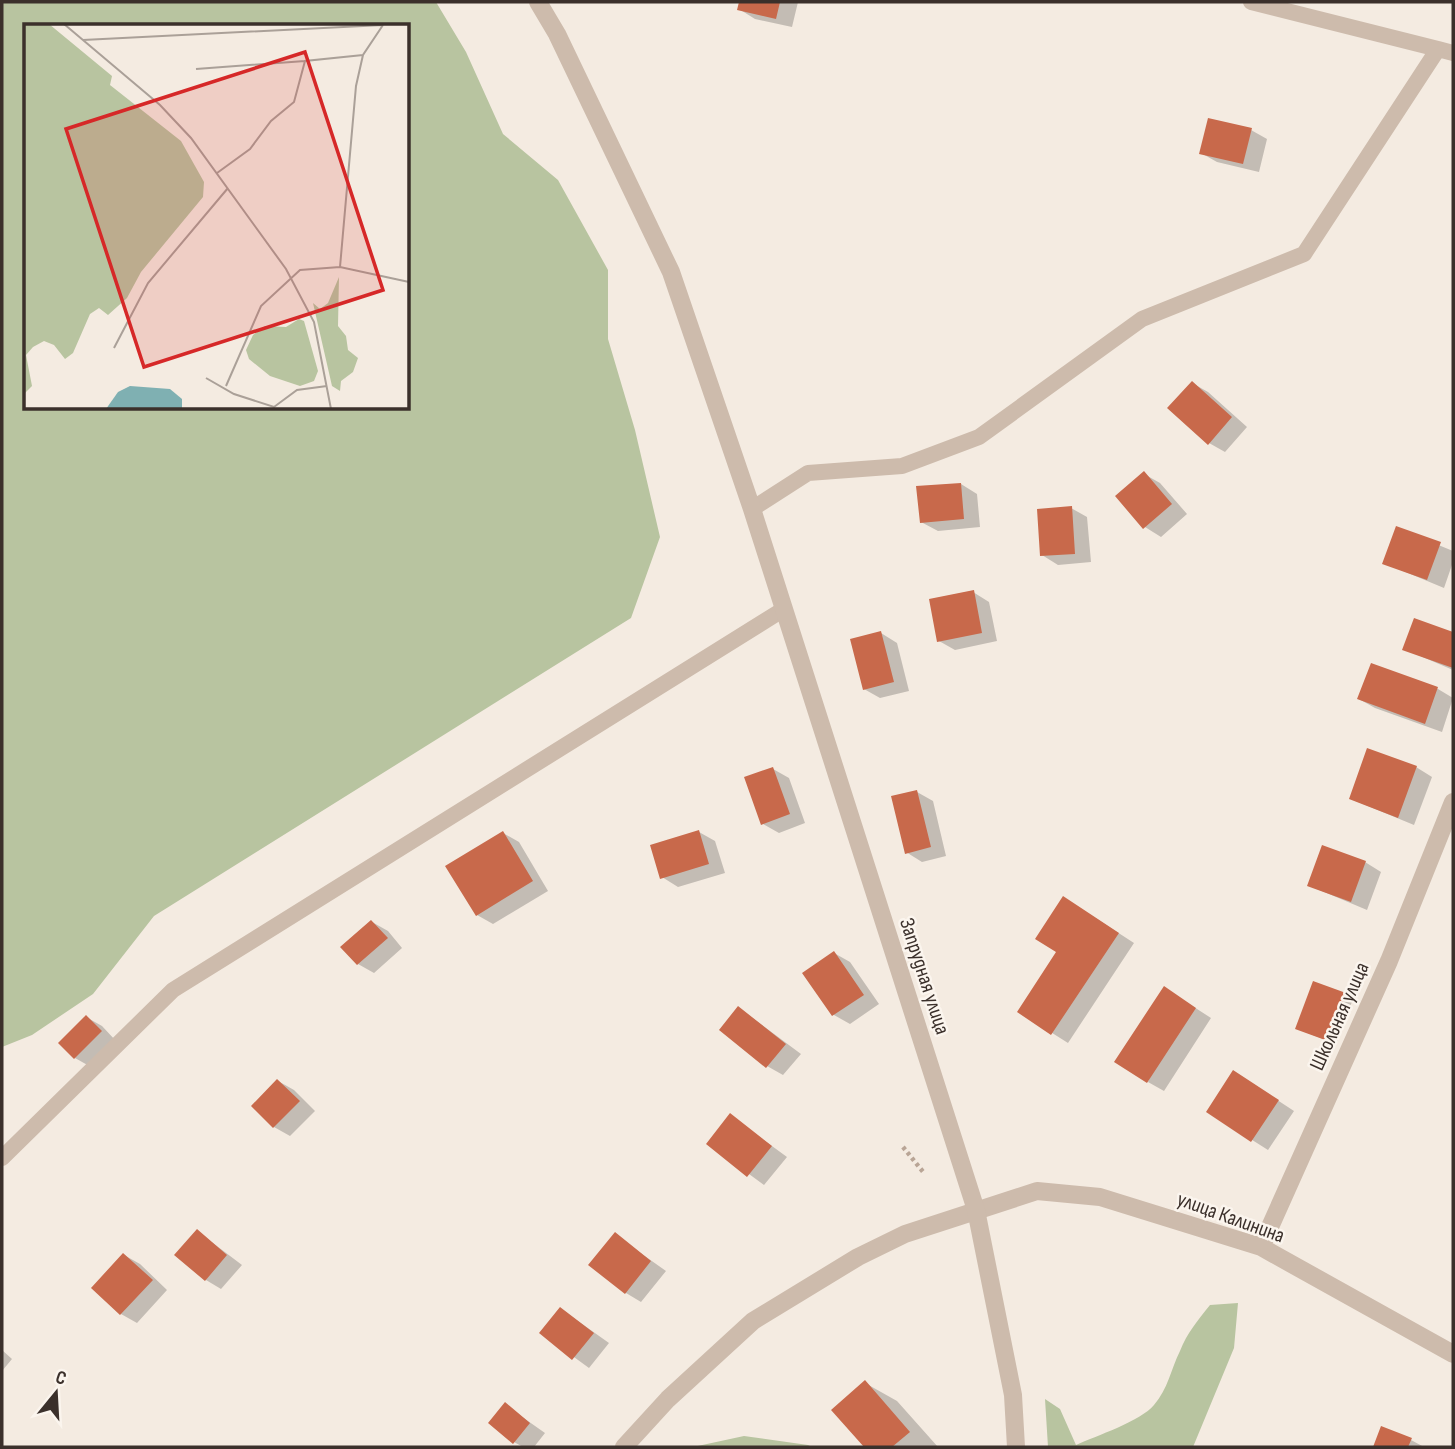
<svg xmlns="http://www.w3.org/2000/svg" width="1455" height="1449" viewBox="0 0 1455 1449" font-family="'Sofia Sans Condensed',sans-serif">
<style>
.green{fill:#b8c4a0;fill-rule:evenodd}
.shadow{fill:#0003}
.building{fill:#c8694b}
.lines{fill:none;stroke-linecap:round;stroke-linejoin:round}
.path{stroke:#b9a596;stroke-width:4.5;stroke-dasharray:3.5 3.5;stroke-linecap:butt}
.service{stroke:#cdbbac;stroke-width:16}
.minor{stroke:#cdbbac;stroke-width:18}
.tertiary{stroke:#cdbbac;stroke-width:18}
.labels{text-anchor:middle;stroke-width:5;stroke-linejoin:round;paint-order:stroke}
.street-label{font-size:21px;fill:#3b302b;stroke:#fbf5ee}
.inset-road{fill:none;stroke:#aaa098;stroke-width:2}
.view{fill:#d62828;fill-opacity:0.15;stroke:#d62828;stroke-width:3.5}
.inset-edge{fill:none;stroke:#3b302b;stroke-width:3.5}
</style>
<rect width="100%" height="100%" fill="#f4ebe1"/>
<path class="green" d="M2 2H436L466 52 503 134 558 180 608 270V339L635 430 660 537 631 618 154 916 93 994 32 1035 2 1047ZM26 26H408V408H26Z
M1238 1303 1234 1348 1193 1447H1048L1045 1399 1060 1409 1076 1445C1096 1436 1141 1421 1154 1405 1168 1389 1171 1369 1180 1351 1187 1333 1198 1320 1210 1305Z
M744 1436 808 1445 812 1447H693Z"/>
<path class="shadow" d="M741 2H798L792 27 755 19 739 9Z
M1251 130 1267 139 1259 172 1217 162 1201 153Z
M1192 383 1208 392 1247 427 1225 452 1209 443Z
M1144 474 1160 483 1187 514 1161 537 1145 527Z
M961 484 977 494 980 527 938 531 921 522Z
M1071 508 1087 517 1091 562 1058 565 1042 555Z
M1397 528 1453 551V562L1444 588 1384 563Z
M973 592 989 602 997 641 955 650 939 641Z
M1415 620 1453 634V670L1404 649Z
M881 633 897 643 909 691 880 698 864 689Z
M1372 665 1438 689 1453 698 1442 732 1375 708 1359 699Z
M1416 767 1432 777 1414 825 1351 799Z
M773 769 789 778 805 823 779 833 763 824Z
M917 792 933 801 946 856 922 862 906 852Z
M699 832 715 841 725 873 678 887 662 877Z
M503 833 519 842 548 891 493 924 477 915Z
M1365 862 1381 872 1367 910 1310 886Z
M1080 908 1134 943 1068 1043 1019 1012 1059 952Z
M372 922 388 931 402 948 374 973 358 964Z
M834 953 850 962 879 1004 850 1024 834 1015 805 973Z
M1314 983 1353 999 1336 1044 1305 1032Z
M1180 998 1211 1018 1164 1091 1148 1082Z
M739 1008 801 1054 783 1075 767 1066Z
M86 1017 102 1026 116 1041 91 1067 75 1058Z
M278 1081 294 1090 315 1111 290 1136 274 1127Z
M1250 1082 1294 1111 1268 1150 1208 1112Z
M731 1116 787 1157 764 1185 708 1144Z
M197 1231 242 1265 221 1289 206 1280Z
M615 1235 666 1271 641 1302 626 1293Z
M124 1255 140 1264 167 1290 137 1323 121 1314Z
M561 1309 609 1343 589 1368 541 1333Z
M2 1350 12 1359 2 1371Z
M865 1383 897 1401 938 1447H867L834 1410Z
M505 1405 545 1433 534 1447H523L514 1442Z
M1382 1428 1411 1440 1424 1447H1374Z"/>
<path class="building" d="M739 2H780L776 19 737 10Z
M1208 118 1252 128 1243 164 1199 154Z
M1192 381 1232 417 1208 445 1167 408Z
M1144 471 1172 504 1143 529 1115 496Z
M961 483 964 519 920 523 916 486Z
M1072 506 1075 554 1040 556 1037 509Z
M1396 526 1441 542 1427 580 1382 564Z
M974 590 982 633 937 642 929 599Z
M1414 618 1453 632V668L1402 650Z
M881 631 894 682 863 690 850 639Z
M1371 663 1438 687 1425 724 1357 699Z
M1367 748 1417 766 1398 818 1349 799Z
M773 767 790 814 761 825 744 777Z
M917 790 931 847 905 854 891 796Z
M699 830 709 864 660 879 650 845Z
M503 831 533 881 476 916 445 866Z
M1322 845 1366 861 1351 902 1307 886Z
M1063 896 1119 933 1051 1035 1017 1012 1056 952 1035 939Z
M371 920 388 938 357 965 340 947Z
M834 951 864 995 832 1016 802 973Z
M1313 981 1346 993 1328 1041 1295 1029Z
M1164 986 1196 1008 1147 1083 1114 1062Z
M738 1006 786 1044 766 1068 719 1030Z
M86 1015 102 1031 74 1059 58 1043Z
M1233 1070 1279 1100 1251 1142 1206 1112Z
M277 1079 300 1101 273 1128 251 1106Z
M730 1113 772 1146 747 1177 706 1144Z
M197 1229 227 1255 205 1281 174 1255Z
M615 1232 651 1261 625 1294 588 1265Z
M123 1253 153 1280 120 1315 91 1288Z
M560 1307 594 1333 572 1360 539 1333Z
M865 1380 910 1432 892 1447H864L831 1410Z
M505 1402 530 1423 513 1444 488 1423Z
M1381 1426 1412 1438 1408 1447H1373Z"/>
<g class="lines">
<path class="path" d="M903 1147 924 1173"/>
<path class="service" d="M1251 2 1438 49
M752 509 808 473 902 466 979 437 1142 319 1304 254 1438 49 1453 53
M2 1158 173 990 784 609"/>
<path class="minor" d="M1261 1247 1389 961 1453 802
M624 1447 668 1399 753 1321 858 1257 905 1234 1037 1191 1100 1197 1261 1247 1453 1354"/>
<path class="tertiary" d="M538 2 557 34 671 272 752 509 976 1210 1013 1395 1016 1447"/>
</g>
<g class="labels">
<g class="street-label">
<text transform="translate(925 976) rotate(72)" y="7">Запрудная улица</text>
<text transform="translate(1339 1016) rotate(-66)" y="7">Школьная улица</text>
<text transform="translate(1231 1217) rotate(20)" y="7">улица Калинина</text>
</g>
</g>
<g transform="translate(24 24)">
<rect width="385" height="385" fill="#f4ebe1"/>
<path d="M0 0H25L88 52 86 61 157 117 180 158 179 173 117 248 103 274 84 291 75 284 66 290 49 329 41 335 30 321 20 317 9 323 2 331 8 362 0 370ZM315 253 314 302 322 312 324 326 334 334 329 348 317 357 316 367 308 362 289 279 296 285 304 279ZM275 295 280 297 294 347 290 357 276 362 246 352 225 335 222 326 229 311 241 302 262 303Z" fill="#b8c4a0"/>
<path d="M106 362 146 365 158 375V385H82L94 368Z" fill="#7fb0b2"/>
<path class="inset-road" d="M40 0 136 81 167 114 262 245 290 298 307 385M59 16 359 1M172 45 281 37M193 149 226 125 247 97 270 78 281 37 339 31M316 243 332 62 339 31 359 1M90 324 124 259 204 164M182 354 210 370 250 383 273 366 303 362M202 362 237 282 276 246 316 243 385 258"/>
<path class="view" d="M281 28 359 266 120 343 42 105Z"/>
<rect width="385" height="385" class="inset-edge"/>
</g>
<rect width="1455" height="1449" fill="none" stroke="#3b302b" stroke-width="7"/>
<g transform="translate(56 1393) rotate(18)" stroke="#fbf5ee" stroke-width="5" paint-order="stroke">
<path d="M0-5L12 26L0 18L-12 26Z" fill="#3b302b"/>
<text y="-10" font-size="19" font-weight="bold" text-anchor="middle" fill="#3b302b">С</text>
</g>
</svg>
